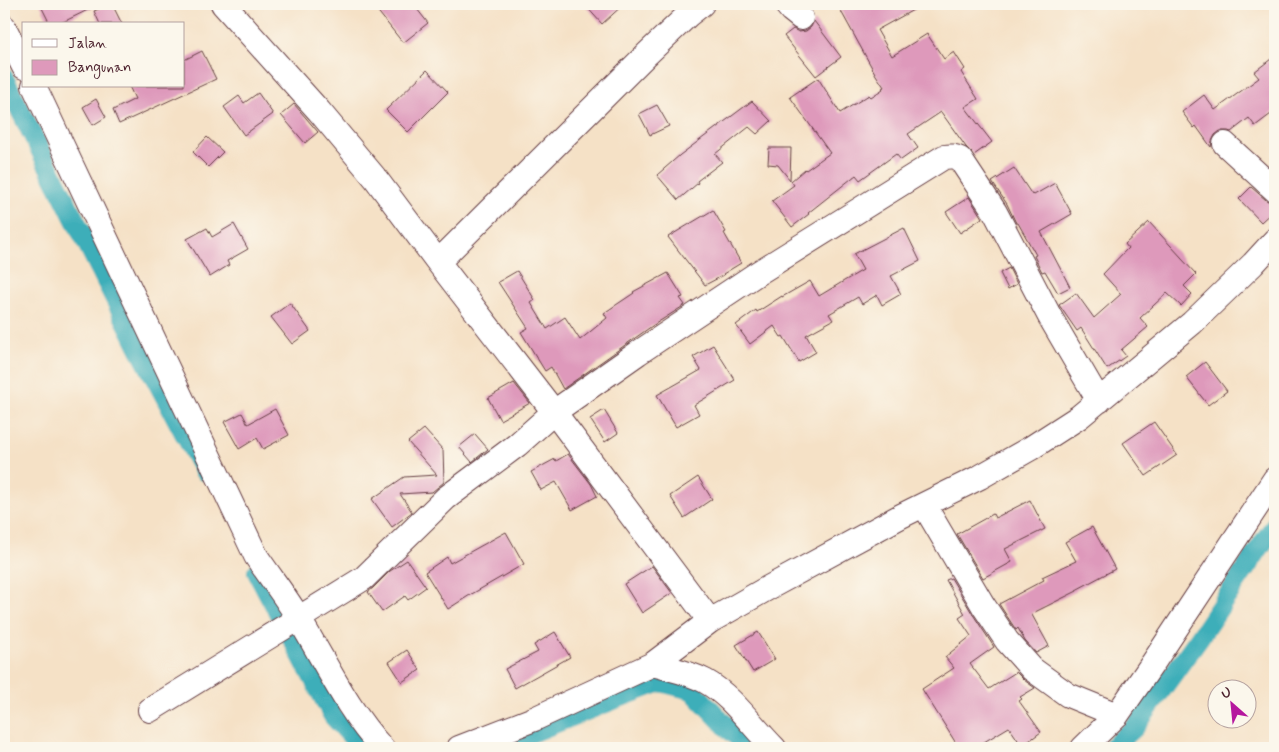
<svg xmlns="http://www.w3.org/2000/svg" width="1279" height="752" viewBox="0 0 1279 752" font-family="Mynerve,sans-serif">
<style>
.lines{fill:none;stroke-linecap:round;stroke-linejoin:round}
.canal{stroke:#3eaeb9;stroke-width:20}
.building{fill:#de99bb}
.minor-casing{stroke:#643c42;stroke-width:26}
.minor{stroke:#fff;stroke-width:24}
</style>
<rect width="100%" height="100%" fill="#fbf7ec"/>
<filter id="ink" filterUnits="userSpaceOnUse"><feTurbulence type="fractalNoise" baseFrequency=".02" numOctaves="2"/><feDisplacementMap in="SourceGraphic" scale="10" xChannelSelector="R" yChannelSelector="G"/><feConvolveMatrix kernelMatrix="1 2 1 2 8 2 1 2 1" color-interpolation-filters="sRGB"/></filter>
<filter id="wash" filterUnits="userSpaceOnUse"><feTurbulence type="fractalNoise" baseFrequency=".0096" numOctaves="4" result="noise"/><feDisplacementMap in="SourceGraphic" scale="20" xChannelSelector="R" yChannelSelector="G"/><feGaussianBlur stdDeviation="1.12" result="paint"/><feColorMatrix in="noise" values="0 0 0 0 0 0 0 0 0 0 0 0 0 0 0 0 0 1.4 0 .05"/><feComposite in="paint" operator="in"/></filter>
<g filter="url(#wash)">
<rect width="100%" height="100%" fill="#f5e1c6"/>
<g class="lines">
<path class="canal" d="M4 78 145 359 204 471
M257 572 333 716 362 748
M494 748 616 699 661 682 692 690 728 728 749 748
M1112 748 1135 727 1199 638 1275 525"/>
</g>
<g id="blocks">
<path class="building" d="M40 4H100L59 24H50Z
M110 4H112L122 24H100L94 11Z
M372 4H413L428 23 403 43Z
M584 4H624L602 24Z
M837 4H924L877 30 892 56 927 34 944 59 954 52 965 69 961 72 978 99 965 107 992 142 974 155 966 147 941 112 908 134 918 148 901 160 896 154 860 180 856 175 808 213 809 214 792 227 772 201 794 185 791 181 805 169 806 170 830 153 790 97 818 78 840 113 869 95 871 97 883 89 882 88 884 87 876 75Z
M814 21 841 57 816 76 784 36 793 29 799 32 806 31 811 27Z
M202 51 216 79 119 124 113 110 135 99 129 86H184V60Z
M1275 56V111L1255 126 1249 118 1231 132 1228 131H1220L1215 135 1212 141 1211 147 1196 126 1194 128 1182 112 1204 95 1215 110 1259 78 1254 72Z
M427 70 448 92 408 132 386 110Z
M258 93 273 114 244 135 224 107 239 96 244 103Z
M96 99 106 117 93 125 83 107Z
M752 101 771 121 757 134 749 127 715 154 722 162 697 181 698 183 678 200 657 175 680 155Z
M294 104 318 132 305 143 281 115Z
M657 105 669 126 650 135 639 114Z
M207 137 223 152 208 167 193 152Z
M769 148H791L790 180 778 165 768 164Z
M1014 168 1032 195 1033 194 1034 195 1055 183 1072 214 1041 232 1070 287 1058 293 1045 271 1042 272 1034 256 1036 255 1018 223H1016L1007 204 992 182Z
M1251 187 1266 200 1272 203H1275V209L1261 222 1239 199Z
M969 197 982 218 960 233 946 212Z
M713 210 726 232 724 233 741 263 723 274 724 275 705 285 668 237Z
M1149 222 1182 258H1181L1196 274 1184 286 1192 294 1181 306 1167 293 1140 318 1148 327 1121 350 1126 356 1107 369 1081 328 1077 331 1059 305 1076 293 1094 318 1121 294 1103 274 1128 248 1125 244Z
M234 224 248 249 227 261 229 265 210 277 187 239 207 228 212 237Z
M904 228 920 261 891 276 901 294 882 305 877 295 862 304 858 297 829 314 833 320 806 335 816 352 799 362 783 336 781 337 774 326 750 344 736 325 756 310 757 312 782 296V297L810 281 819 296 844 281 863 270 854 254Z
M1009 268 1017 284 1008 289 1000 273Z
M517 271 535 300 531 303 547 329 565 317 580 340 607 318 604 313 634 293 633 292 668 273 683 297 680 298 685 305 652 326 563 389 551 367 545 371 521 332 528 328 498 282Z
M290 303 310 331 292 344 271 317Z
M713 345 735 380 694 405 699 414 676 427 657 395 701 370 693 357Z
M1205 362 1227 391 1208 405 1186 377Z
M514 383 530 403 500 420 488 398Z
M275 409 289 435 263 449 257 438 239 449 224 422 242 413 248 424Z
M604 410 618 433 605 442 590 419Z
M1154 422 1177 455 1146 476 1123 443Z
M424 429 443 450 444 482 432 492 400 494 412 512 392 527 372 499 404 477 437 475 408 442Z
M475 434 488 449 472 462 459 447Z
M568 454 591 484 597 496 572 510 556 482 541 490 531 472 555 459 556 461Z
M698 477 712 499 684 518 670 496Z
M1030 500 1045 529 1005 549 1012 562 983 578 957 534 993 514 995 518Z
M1092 527 1115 569 1076 590 1077 591 1033 613 1032 615 1049 646 1036 653 1025 641 1018 628 1016 630 999 604 1044 580 1042 577 1076 561 1065 542Z
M506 532 524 564 470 595 448 609 425 572 447 557 450 563Z
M407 560 426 587 408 600 405 596 382 612 368 592 373 588 390 571Z
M652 566 672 593 642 613 624 584Z
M951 578 972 613 994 647 970 664 989 689 1016 672 1024 680 1035 688 1020 697 1022 699 1019 701 1041 732 1022 746 1009 727 974 748H959L922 689 954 668 945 657 971 636 959 618 965 614 946 580Z
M555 632 570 657 515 688 505 669 538 652 534 645Z
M758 632 775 659 753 672 736 645Z
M407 650 420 670 402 682 389 662Z"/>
</g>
</g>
<g filter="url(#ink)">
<use href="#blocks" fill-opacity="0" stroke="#643c42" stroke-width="1"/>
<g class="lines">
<g class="minor-casing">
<path id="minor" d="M223 4 319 111 376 179 438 262 554 412 710 621
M786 4 791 10 801 18
M4 27 24 67
M34 86 256 556C270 577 286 597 299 619 326 663 347 710 382 748
M1225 144 1275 190
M438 262 647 54 688 15 702 4
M924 505 983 605 1007 641 1032 669 1068 695 1117 715
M653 664C670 669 689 672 705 681 732 696 752 726 774 748
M150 710 364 578 446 498 517 445 554 412 638 353 758 273 944 157C951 156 954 156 960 159L995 212 1050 317 1099 401
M459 748 534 719 653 664 710 621 768 588 901 516 980 477 1031 448 1079 417 1192 323 1253 264 1275 240
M1083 748 1117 715 1153 663 1275 479"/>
</g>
<use href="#minor" class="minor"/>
</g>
</g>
<rect width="1279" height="752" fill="none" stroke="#fbf7ec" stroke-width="20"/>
<rect x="22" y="22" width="162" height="65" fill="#fbf7ec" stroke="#b4a19f"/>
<rect x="32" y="39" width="25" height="8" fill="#ffffff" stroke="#b4a19f"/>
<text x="68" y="48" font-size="15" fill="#4a1f2b">Jalan</text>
<rect x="32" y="60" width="25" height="15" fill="#de99bb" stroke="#b4a19f"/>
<text x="68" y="72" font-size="15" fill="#4a1f2b">Bangunan</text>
<g transform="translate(1232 704) rotate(333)"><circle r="24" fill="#fbf7ec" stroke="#b4a19f"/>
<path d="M0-4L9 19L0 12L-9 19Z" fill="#b5179e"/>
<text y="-8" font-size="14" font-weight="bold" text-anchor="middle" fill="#4a1f2b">U</text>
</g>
</svg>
